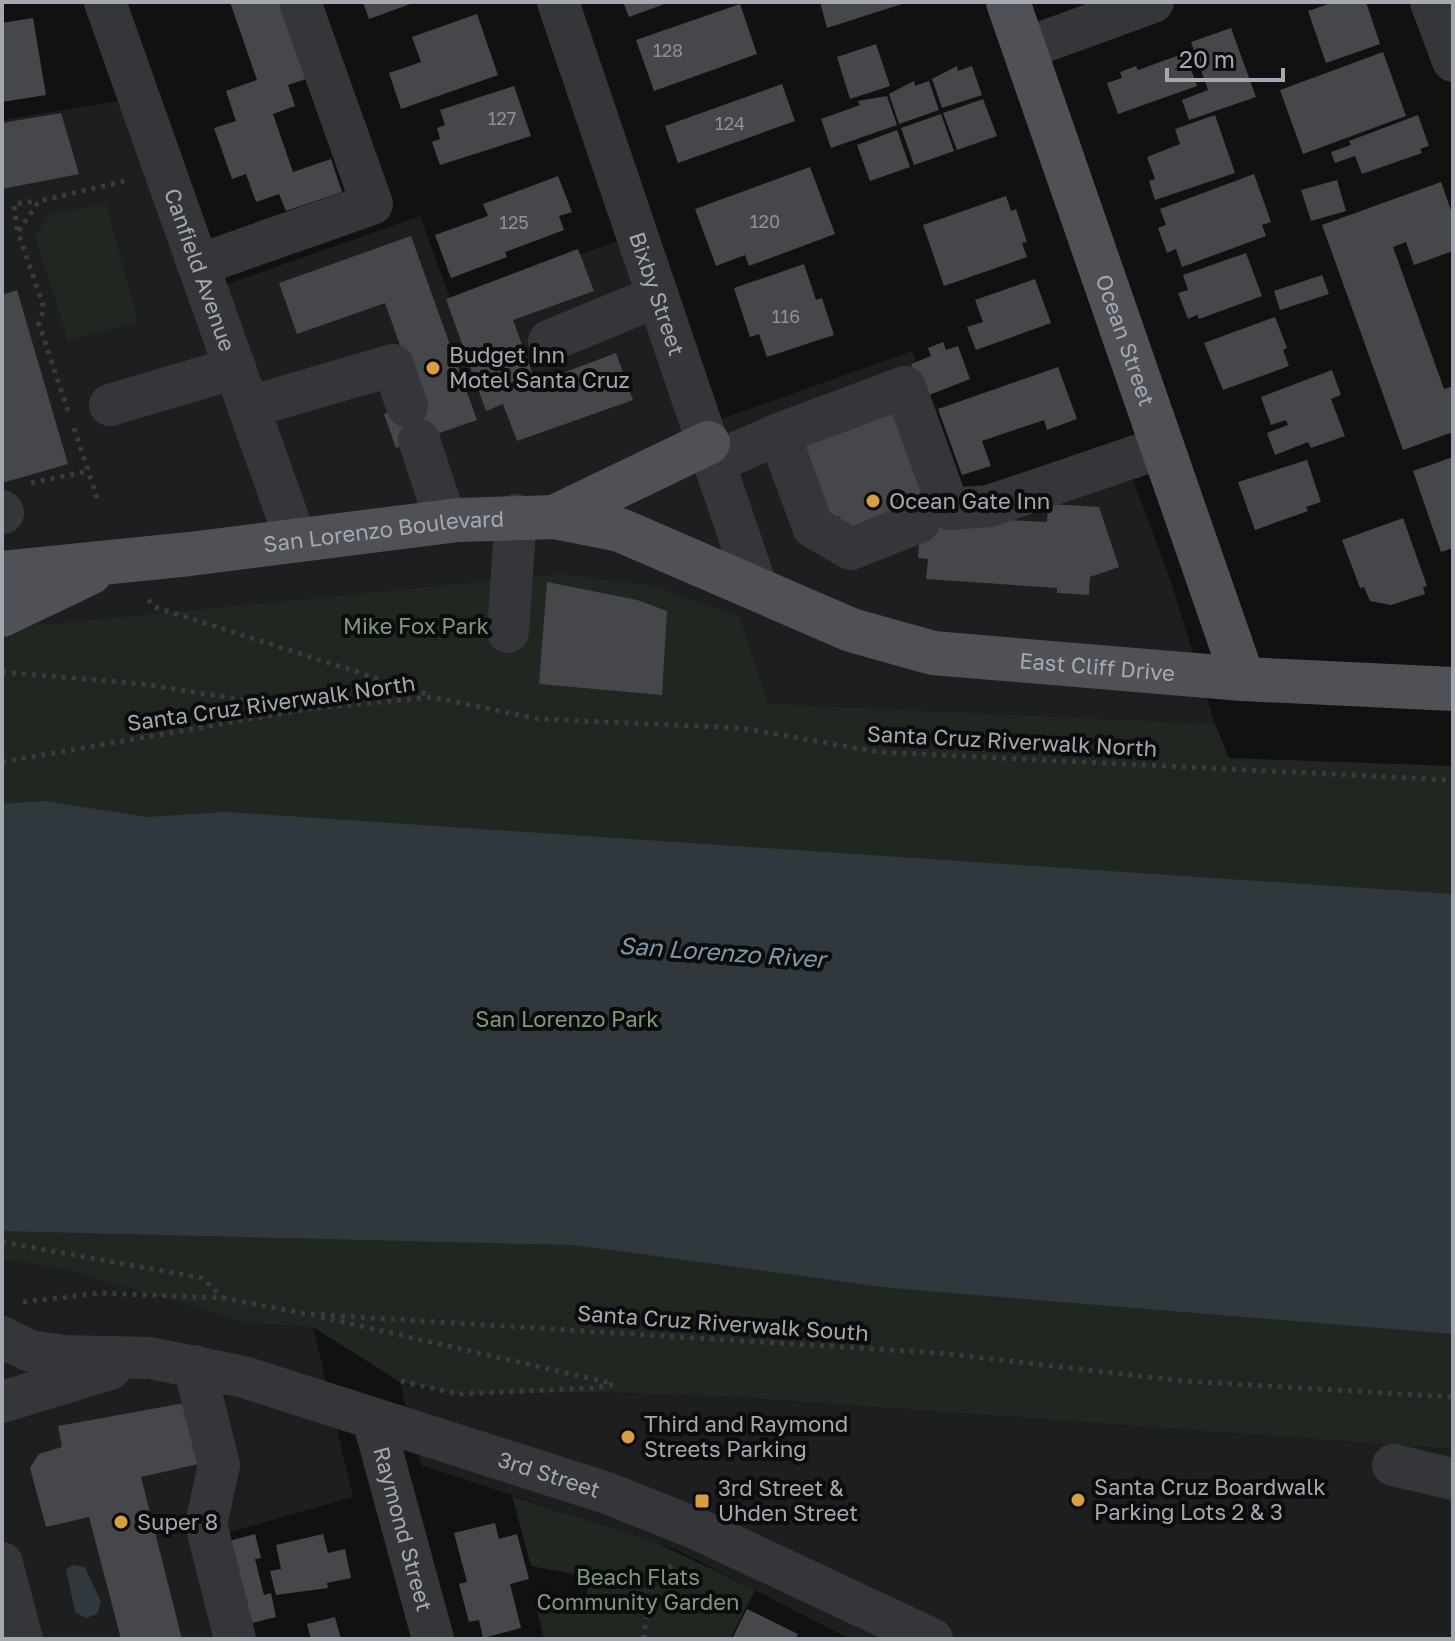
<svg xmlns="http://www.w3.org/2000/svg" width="1455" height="1641" viewBox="0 0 1455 1641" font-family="'Golos Text',sans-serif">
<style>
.built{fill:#1d1e1f}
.green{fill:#202721}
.water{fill:#30383d}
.building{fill:#45474a}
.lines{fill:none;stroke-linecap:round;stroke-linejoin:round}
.path{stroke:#393b3e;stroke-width:5;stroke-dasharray:4 6;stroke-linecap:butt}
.minor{stroke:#353639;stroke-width:42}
.major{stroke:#4f5156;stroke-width:44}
.poi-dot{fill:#d99d43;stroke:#0c0c0d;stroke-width:3}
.labels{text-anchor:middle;stroke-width:8;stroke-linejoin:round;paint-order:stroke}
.number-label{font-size:18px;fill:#8c9097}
.street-label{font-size:22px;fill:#a4a9b1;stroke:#0c0c0d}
.poi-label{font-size:22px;fill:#a4a9b1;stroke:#0c0c0d;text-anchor:start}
.park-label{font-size:22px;fill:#7e9a7e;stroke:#0c0c0d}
.water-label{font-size:24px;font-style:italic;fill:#7f98a8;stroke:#0c0c0d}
</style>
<rect width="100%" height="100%" fill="#111112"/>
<path class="built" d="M142 97 211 290 420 216 451 301 645 231 713 422 912 351 965 498 1126 461 1170 579 1215 724 768 705 2 634V120Z
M2 1259 69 1270 313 1327 353 1497 220 1535 248 1639H2Z
M400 1383 458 1395 592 1392 735 1397 1453 1449V1639H850L675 1549 421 1465Z"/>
<path class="green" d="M106 204 138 322 68 340 35 237 51 214Z
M561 574 653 586 739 616 768 704 1215 724 1229 758 1453 766V1449L735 1397 592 1392 458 1395 400 1382 313 1327 245 1322 69 1270 2 1259V629Z
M512 1496 655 1542 755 1590 730 1639H544L535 1603 584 1610 589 1577 531 1566Z"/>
<path class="water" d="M44 801 147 817 226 812 1453 894V1334L891 1288 574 1245 2 1231V804Z
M73 1565 85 1567 101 1602 97 1614 86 1618 75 1612 66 1569Z"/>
<path class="building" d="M230 2H279L306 79 288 85 295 106 273 114 293 172 331 159 342 192 286 211 279 194 256 202 246 174 232 179 214 128 236 121 226 91 257 80Z
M363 2H416L369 19Z
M623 2H670L629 17Z
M820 2H905V3L827 28Z
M1334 2H1366L1380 44 1326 63 1308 11Z
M740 4 757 54 654 91 636 40Z
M477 14 498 75 401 109 389 73 421 62 412 37Z
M33 18 46 95 2 102V23Z
M1231 28 1256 97 1189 120 1182 100 1208 90 1191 42Z
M876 44 890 86 850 99 837 57Z
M1383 52 1406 116 1303 154 1280 90Z
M1185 53 1197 86 1118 114 1107 83 1122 78 1120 72 1136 66 1138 70Z
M957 66 958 71 972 66 982 95 942 108 932 79Z
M914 81 915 86 929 81 939 110 899 124 889 94Z
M782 84 795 121 678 163 665 126Z
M514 86 531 136 440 165 432 142 440 139 437 128 445 125 440 110Z
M887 96 897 125 831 148 821 119 860 105 858 101Z
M983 99 997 136 957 150 943 113Z
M61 113 79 174 2 189V123Z
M941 114 954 151 914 165 901 128Z
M1215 115 1235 173 1155 200 1149 181 1155 179 1147 157 1180 144 1175 129Z
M1418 115 1429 146 1420 149 1422 153 1362 174 1355 156 1335 163 1331 152 1351 145 1349 141Z
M897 130 910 167 870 181 857 145Z
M810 167 835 234 749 266 745 255 716 266 695 209Z
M1254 174 1271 222 1262 225 1266 236 1182 267 1176 249 1167 253 1158 228 1166 225 1160 209Z
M558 176 572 212 559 216 564 230 505 252 507 257 451 278 435 235 488 216 483 204Z
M1337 180 1346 211 1311 221 1301 190Z
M1441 182 1453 216V251L1414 265 1406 242 1393 247 1444 389 1453 386V432L1403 450 1322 225Z
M1006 196 1011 211 1016 209 1027 242 1022 243 1027 257 944 286 923 225Z
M411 236 477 420 396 448 384 414 420 401 385 303 297 334 279 283Z
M578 249 594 291 513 320 536 383 616 353 633 400 517 441 503 404 486 411 446 299Z
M1246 253 1262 296 1199 319 1197 315 1188 319 1178 293 1188 290 1183 275Z
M804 264 816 300 822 298 834 335 767 357 759 334 750 337 734 288Z
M1322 275 1329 294 1280 310 1274 291Z
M1035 279 1051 323 976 350 967 327 983 322 975 300Z
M17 290 68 464 2 483V295Z
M1275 317 1287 348 1283 350 1289 366 1223 390 1204 343Z
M943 342 946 350 958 346 970 379 924 397 911 364 931 356 928 348Z
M1058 367 1077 419 1047 430 1044 420 982 441 991 466 962 475 938 409Z
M1332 370 1341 395 1331 399 1345 436 1311 448 1308 442 1275 455 1267 433 1288 425 1286 420 1271 425 1261 397Z
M900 407 932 516 1047 522 1048 504 1099 507 1119 567 1090 577 1089 595 1057 593V588L926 579 928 559 918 558 920 526 847 538 839 516 827 521 796 445Z
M1453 457V548L1441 552 1413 471Z
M1307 460 1321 502 1306 507 1308 511 1255 530 1238 482Z
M1403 518 1427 586 1423 587 1425 594 1391 605 1370 601 1364 587 1360 588 1342 540Z
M547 582 637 600 667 611 662 695 539 684Z
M179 1404 195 1408 203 1463 141 1477 182 1639H121L89 1517 46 1527 30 1468 39 1454 62 1447 58 1426Z
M495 1523 499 1539 517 1534 529 1579 510 1584 521 1628 483 1638 479 1620 469 1622 459 1584 467 1582 454 1533Z
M255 1534 261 1558 255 1559 264 1595 271 1593 276 1617 244 1625 222 1543Z
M323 1534 328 1553 345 1549 351 1578 327 1583 328 1588 276 1595 270 1571 281 1569 276 1545Z
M747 1609 798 1634 795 1639H732Z
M335 1617 341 1639H311L307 1624Z"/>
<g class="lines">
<path class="path" d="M17 230 14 204 38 201
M68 411 39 324 44 308 18 232 39 201 125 181
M74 428 99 504
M31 483 89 471
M148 600 155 607 429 695
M2 672 142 684 303 709
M2 762 308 709 432 697 538 719 741 728 879 752 1453 780
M2 1242 202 1278 222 1297
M23 1302 101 1293 222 1298 308 1314 939 1353 1183 1381 1453 1397
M321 1317 611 1383
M401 1381 458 1394 593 1388 616 1384
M644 1639 649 1586 674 1563"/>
<g class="minor">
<path id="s1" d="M105 2 295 538"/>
<path id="s2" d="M558 2 756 586"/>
<path d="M1431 2 1453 61"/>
<path d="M1024 49 1153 2"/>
<path d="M198 265 372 204 300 2"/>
<path d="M549 341 658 296"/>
<path d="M110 405 235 368"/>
<path d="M249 407 393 365 407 406"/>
<path d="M779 434 813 527 851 549 919 522"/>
<path d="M419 440 446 522"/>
<path d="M715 462 779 434 905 387 949 509 989 506 1163 447"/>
<path d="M2 511 3 513"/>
<path d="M508 632 516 515"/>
<path id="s3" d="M2 1337 30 1351 64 1356 150 1358 244 1377 607 1493 695 1528 932 1639"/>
<path d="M194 1366 219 1465 206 1524 235 1639"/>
<path d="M2 1402 110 1369"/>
<path id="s4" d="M373 1419 433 1639"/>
<path d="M1393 1465 1453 1479"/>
<path d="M2 1563 22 1639"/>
</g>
<g class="major">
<path id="s5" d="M1008 2 1243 679"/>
<path d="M554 517 708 443"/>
<path id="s6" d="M2 573 190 554 458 520 554 517 620 530 851 630 933 653 1243 679 1453 689"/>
<path d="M2 615 90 573"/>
</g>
</g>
<g class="poi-dot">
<circle cx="433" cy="368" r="8"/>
<circle cx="873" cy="501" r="8"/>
<circle cx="628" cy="1437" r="8"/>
<circle cx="1078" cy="1500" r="8"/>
<rect x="694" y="1493" width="16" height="16" rx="4"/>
<circle cx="121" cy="1522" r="8"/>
</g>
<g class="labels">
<g class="number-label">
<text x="668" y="57">128</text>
<text x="502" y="125">127</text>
<text x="730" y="130">124</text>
<text x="765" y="228">120</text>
<text x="514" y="229">125</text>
<text x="786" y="323">116</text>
</g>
<g class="street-label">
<text dy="8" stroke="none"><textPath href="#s1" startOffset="284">Canfield Avenue</textPath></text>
<text dy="8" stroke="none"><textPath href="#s2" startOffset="308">Bixby Street</textPath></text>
<text dy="8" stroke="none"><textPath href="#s5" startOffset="358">Ocean Street</textPath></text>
<text dy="8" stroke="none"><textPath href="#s6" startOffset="384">San Lorenzo Boulevard</textPath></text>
<text dy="8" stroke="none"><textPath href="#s6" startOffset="1124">East Cliff Drive</textPath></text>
<text transform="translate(271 703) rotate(-8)" y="8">Santa Cruz Riverwalk North</text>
<text transform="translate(1012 741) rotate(3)" y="8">Santa Cruz Riverwalk North</text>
<text transform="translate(723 1323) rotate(4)" y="8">Santa Cruz Riverwalk South</text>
<text dy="8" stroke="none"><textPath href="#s3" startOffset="568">3rd Street</textPath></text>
<text dy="8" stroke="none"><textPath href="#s4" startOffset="114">Raymond Street</textPath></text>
</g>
<g class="poi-label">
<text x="449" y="363">Budget Inn<tspan x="449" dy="25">Motel Santa Cruz</tspan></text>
<text x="889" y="509">Ocean Gate Inn</text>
<text x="644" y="1432">Third and Raymond<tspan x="644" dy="25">Streets Parking</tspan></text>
<text x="1094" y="1495">Santa Cruz Boardwalk<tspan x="1094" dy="25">Parking Lots 2 &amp; 3</tspan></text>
<text x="718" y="1496">3rd Street &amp;<tspan x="718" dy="25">Uhden Street</tspan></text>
<text x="137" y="1530">Super 8</text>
</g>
<g class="park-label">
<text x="416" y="634">Mike Fox Park</text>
<text x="567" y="1027">San Lorenzo Park</text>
<text x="638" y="1585">Beach Flats<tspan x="638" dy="25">Community Garden</tspan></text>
</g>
<g class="water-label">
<text transform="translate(722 953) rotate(4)" y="8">San Lorenzo River</text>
</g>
</g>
<rect width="1455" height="1641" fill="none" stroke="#a4a9b1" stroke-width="8"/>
<path d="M1167 68v12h116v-12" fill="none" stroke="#a4a9b1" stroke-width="4"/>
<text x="1179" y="68" font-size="24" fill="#a4a9b1" stroke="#0c0c0d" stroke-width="6" paint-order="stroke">20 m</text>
</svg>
